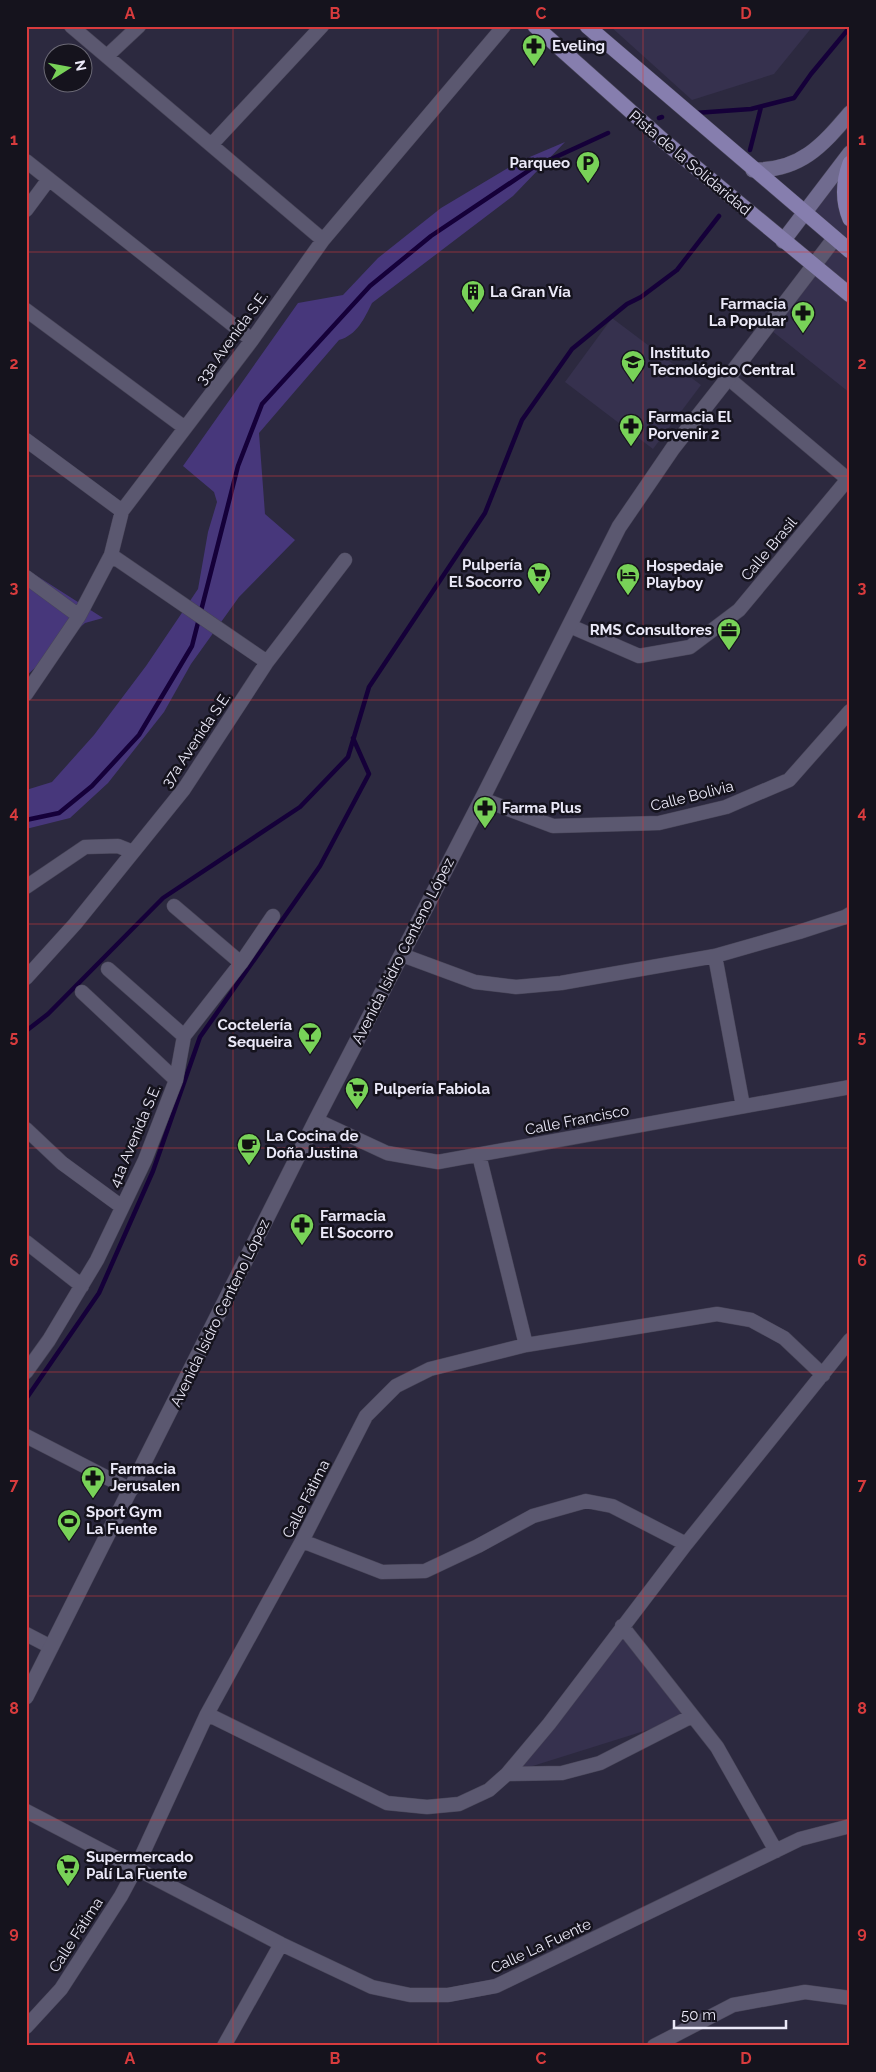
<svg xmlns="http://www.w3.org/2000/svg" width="876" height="2072" viewBox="0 0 876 2072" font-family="Raleway,sans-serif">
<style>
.built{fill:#36314e}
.green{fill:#47377b}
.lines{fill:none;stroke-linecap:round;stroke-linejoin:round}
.stream{stroke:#150039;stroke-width:4.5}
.minor-casing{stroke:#484558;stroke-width:15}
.tertiary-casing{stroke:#484558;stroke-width:16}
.secondary-casing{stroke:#484558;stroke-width:16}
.primary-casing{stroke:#484558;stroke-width:16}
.minor{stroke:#5b5870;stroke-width:14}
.tertiary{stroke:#5b5870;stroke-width:15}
.secondary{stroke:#706b8f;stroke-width:15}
.primary{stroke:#867eae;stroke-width:15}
.grid{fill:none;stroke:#d83b3d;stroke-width:1;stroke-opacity:0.55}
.labels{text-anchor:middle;stroke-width:5;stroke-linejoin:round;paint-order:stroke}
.poi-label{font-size:15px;font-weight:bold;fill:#ebe9f8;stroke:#15131d;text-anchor:start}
.street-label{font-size:15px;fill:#ebe9f8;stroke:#15131d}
.neatline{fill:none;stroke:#d83b3d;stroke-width:2}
.grid-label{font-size:16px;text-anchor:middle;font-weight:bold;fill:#d83b3d}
</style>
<rect width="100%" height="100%" fill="#2c293f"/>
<path class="built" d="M610 26H813L774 74 692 100Z
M850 152V393L767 327 834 239 804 214Z
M612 318 701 385 653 449 565 382Z
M622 1626 692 1716 507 1774Z"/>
<path class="green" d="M565 142 513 196 372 303C364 319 357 335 339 340L259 433 265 514 295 540 239 597 191 664 164 712 108 783 70 818 26 829V790L52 782 94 735 146 666 198 589 208 532 217 502 214 492 183 466 298 303 343 295 378 258 441 208 518 162Z
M26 569 103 618 85 623 26 676Z"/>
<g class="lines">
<path class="stream" d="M695 113 751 109 794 98 811 74 850 27
M659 118 662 117
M750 150 761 107
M26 820 59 813 92 786 139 735 192 646 238 466 262 404 370 286 431 236 534 167 608 133
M26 1031 48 1014 163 898 300 807 348 757 369 687 485 513 522 420 572 349 627 304 641 297 677 270 719 216
M26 1399 99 1293 153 1171 200 1037 320 866 369 774 353 738"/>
<g class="minor-casing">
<path id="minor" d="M71 26 323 240
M107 56 139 26
M211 145 322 26
M26 161 252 340
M26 210 49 179
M26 310 185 428
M728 378 850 481
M26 440 122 511
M26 577 79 616
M570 626 639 656 690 647 739 610 848 479
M267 662 345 560
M26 694 79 616 111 555 122 511 252 340 323 240 504 26
M482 799 553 826 659 823 726 807 789 780 850 711
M26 887 85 847 118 846 133 852
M174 906 241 963
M402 955 475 982 516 987 561 983 715 956 799 932 845 917 850 914
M715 956 743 1106
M108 969 184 1036
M26 978 75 924 184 789 267 662 111 555
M82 992 176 1080
M316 1120 387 1153 438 1162 850 1087
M26 1129 62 1163 122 1207
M479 1155 526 1345
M26 1242 82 1286
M26 1372 49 1340 97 1260 145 1160 176 1080 184 1036 241 963 273 916
M26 1436 131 1490
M302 1541 382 1572 425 1571 478 1546 533 1516 586 1501 612 1506 686 1544
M622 1626 717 1747 776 1851
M26 1634 51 1647
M207 1714 387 1803 427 1807 459 1804 489 1790 507 1774 549 1724 686 1544 850 1340
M507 1774 562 1773 600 1763 692 1716
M26 1811 281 1944 372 1987 410 1995H448L496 1986 800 1839 850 1826
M26 2027 61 1989 121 1896 136 1868 207 1714 302 1541 366 1416 396 1386 430 1369 526 1345 717 1314 751 1320 784 1338 823 1375
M224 2046 281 1944
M654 2046 733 2005 805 1992 850 1998"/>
</g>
<g class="tertiary-casing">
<path id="tertiary" d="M26 1697 316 1120 482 799 619 527 673 448 728 378 834 239"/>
</g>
<g class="secondary-casing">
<path id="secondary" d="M753 170C800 171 822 146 850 113
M783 241 850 153"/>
</g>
<g class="primary-casing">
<path id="primary" d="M535 26 665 142 850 295
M587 26 850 251
M850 163C843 182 842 200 850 219"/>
</g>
<use href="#minor" class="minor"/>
<use href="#tertiary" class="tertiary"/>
<use href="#secondary" class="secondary"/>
<use href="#primary" class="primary"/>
</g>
<path class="grid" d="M233 26V2046M438 26V2046M643 26V2046M26 252H850M26 476H850M26 700H850M26 924H850M26 1148H850M26 1372H850M26 1596H850M26 1820H850"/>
<defs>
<g id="pharmacy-pin" transform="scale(1.25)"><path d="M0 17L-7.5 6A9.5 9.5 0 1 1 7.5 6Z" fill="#78d258" stroke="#15131d"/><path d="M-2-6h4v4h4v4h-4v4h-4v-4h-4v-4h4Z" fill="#111"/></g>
<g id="parking-pin" transform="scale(1.25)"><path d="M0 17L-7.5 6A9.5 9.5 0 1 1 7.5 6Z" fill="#78d258" stroke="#15131d"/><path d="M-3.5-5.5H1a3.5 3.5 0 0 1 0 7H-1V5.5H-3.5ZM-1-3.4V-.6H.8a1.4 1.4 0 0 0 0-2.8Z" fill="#111"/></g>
<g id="building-pin" transform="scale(1.25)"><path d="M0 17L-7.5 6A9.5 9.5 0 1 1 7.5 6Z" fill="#78d258" stroke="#15131d"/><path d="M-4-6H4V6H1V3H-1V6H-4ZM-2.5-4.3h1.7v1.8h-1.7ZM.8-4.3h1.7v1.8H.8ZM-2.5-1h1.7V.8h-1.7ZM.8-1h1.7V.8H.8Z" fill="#111"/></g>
<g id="university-pin" transform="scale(1.25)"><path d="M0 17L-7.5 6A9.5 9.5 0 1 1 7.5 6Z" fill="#78d258" stroke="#15131d"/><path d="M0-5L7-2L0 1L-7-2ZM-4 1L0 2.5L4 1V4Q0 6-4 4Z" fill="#111"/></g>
<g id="supermarket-pin" transform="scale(1.25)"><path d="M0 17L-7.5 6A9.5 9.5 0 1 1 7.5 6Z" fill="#78d258" stroke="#15131d"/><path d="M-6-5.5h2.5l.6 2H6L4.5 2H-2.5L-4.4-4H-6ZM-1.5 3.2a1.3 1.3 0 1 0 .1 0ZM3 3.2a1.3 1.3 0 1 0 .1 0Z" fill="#111"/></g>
<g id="hotel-pin" transform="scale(1.25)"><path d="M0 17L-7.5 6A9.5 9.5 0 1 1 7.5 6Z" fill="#78d258" stroke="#15131d"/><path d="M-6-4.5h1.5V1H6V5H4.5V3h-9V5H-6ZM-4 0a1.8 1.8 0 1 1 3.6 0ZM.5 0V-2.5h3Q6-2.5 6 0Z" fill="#111"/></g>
<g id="office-pin" transform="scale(1.25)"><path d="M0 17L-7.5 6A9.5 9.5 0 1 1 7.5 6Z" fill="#78d258" stroke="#15131d"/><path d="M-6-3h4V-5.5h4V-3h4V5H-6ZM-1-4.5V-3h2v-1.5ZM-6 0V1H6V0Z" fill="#111"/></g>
<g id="bar-pin" transform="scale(1.25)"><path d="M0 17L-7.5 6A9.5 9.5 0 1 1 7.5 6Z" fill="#78d258" stroke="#15131d"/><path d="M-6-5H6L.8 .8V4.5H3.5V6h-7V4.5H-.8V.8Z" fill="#111"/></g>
<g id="cafe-pin" transform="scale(1.25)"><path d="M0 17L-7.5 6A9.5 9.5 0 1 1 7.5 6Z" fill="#78d258" stroke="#15131d"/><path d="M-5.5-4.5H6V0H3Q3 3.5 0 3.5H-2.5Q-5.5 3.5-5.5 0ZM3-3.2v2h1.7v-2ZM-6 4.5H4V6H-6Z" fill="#111"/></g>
<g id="stadium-pin" transform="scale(1.25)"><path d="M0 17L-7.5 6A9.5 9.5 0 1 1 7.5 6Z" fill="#78d258" stroke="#15131d"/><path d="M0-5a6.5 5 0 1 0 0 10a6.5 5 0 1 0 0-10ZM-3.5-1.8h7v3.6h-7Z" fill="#111"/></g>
</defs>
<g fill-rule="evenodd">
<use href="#pharmacy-pin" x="534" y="46"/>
<use href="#parking-pin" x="588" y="163"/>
<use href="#building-pin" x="473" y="292"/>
<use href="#pharmacy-pin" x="803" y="313"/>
<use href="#university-pin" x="633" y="362"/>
<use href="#pharmacy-pin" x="631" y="426"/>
<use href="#supermarket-pin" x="539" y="574"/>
<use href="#hotel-pin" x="628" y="575"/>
<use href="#office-pin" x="729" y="630"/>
<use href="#pharmacy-pin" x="485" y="808"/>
<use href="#bar-pin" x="310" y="1034"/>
<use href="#supermarket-pin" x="357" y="1089"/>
<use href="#cafe-pin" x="249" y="1145"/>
<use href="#pharmacy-pin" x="302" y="1225"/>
<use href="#pharmacy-pin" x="93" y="1478"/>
<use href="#stadium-pin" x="69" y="1521"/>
<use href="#supermarket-pin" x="68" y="1866"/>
</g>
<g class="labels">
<g class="poi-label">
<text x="552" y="51">Eveling</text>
<text x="570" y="168" text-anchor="end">Parqueo</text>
<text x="490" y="297">La Gran Vía</text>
<text x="786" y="309" text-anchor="end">Farmacia<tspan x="786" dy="17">La Popular</tspan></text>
<text x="650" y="358">Instituto<tspan x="650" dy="17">Tecnológico Central</tspan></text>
<text x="648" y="422">Farmacia El<tspan x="648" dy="17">Porvenir 2</tspan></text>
<text x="522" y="570" text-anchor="end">Pulpería<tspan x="522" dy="17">El Socorro</tspan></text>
<text x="646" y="571">Hospedaje<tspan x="646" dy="17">Playboy</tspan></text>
<text x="712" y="635" text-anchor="end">RMS Consultores</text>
<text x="502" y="813">Farma Plus</text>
<text x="292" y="1030" text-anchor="end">Coctelería<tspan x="292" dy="17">Sequeira</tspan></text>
<text x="374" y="1094">Pulpería Fabiola</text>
<text x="266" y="1141">La Cocina de<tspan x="266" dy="17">Doña Justina</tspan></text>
<text x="320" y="1221">Farmacia<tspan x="320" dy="17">El Socorro</tspan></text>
<text x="110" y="1474">Farmacia<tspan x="110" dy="17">Jerusalen</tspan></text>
<text x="86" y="1517">Sport Gym<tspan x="86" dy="17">La Fuente</tspan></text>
<text x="86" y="1862">Supermercado<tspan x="86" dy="17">Palí La Fuente</tspan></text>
</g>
<g class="street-label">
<text transform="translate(690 163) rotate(40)" y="5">Pista de la Solidaridad</text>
<text transform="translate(232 338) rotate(-54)" y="5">33a Avenida S.E.</text>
<text transform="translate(769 549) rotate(-50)" y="5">Calle Brasil</text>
<text transform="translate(196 740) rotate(-56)" y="5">37a Avenida S.E.</text>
<text transform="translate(692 796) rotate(-14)" y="5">Calle Bolivia</text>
<text transform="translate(403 951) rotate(-63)" y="5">Avenida Isidro Centeno López</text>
<text transform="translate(577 1120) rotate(-11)" y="5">Calle Francisco</text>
<text transform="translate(135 1136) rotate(-67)" y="5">41a Avenida S.E.</text>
<text transform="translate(220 1313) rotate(-64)" y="5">Avenida Isidro Centeno López</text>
<text transform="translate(306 1499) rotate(-63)" y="5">Calle Fátima</text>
<text transform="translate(76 1935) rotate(-57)" y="5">Calle Fátima</text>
<text transform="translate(541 1946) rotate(-25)" y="5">Calle La Fuente</text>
</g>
</g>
<rect width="876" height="2072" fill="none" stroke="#15131d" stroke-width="55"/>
<g transform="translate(68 68) rotate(79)"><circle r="24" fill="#15131d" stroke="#6b6975"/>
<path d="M0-4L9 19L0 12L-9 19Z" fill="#78d258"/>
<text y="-8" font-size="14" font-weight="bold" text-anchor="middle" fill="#ebe9f8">N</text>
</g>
<path d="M674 2020v8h112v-8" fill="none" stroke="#ebe9f8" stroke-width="2.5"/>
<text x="681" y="2020" font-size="15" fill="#ebe9f8" stroke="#15131d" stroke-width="4" paint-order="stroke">50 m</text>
<rect x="28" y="28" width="820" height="2016" class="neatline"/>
<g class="grid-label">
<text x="130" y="19">A</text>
<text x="335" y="19">B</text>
<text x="541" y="19">C</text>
<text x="746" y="19">D</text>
<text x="14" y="145">1</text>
<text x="862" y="145">1</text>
<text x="14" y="369">2</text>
<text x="862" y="369">2</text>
<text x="14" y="593">3</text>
<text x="862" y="593">3</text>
<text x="14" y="818">4</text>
<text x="862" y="818">4</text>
<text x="14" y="1042">5</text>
<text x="862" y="1042">5</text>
<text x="14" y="1266">6</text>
<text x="862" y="1266">6</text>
<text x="14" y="1490">7</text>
<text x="862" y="1490">7</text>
<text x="14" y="1714">8</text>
<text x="862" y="1714">8</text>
<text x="14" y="1938">9</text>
<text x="862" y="1938">9</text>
<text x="130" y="2064">A</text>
<text x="335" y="2064">B</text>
<text x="541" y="2064">C</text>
<text x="746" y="2064">D</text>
</g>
</svg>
